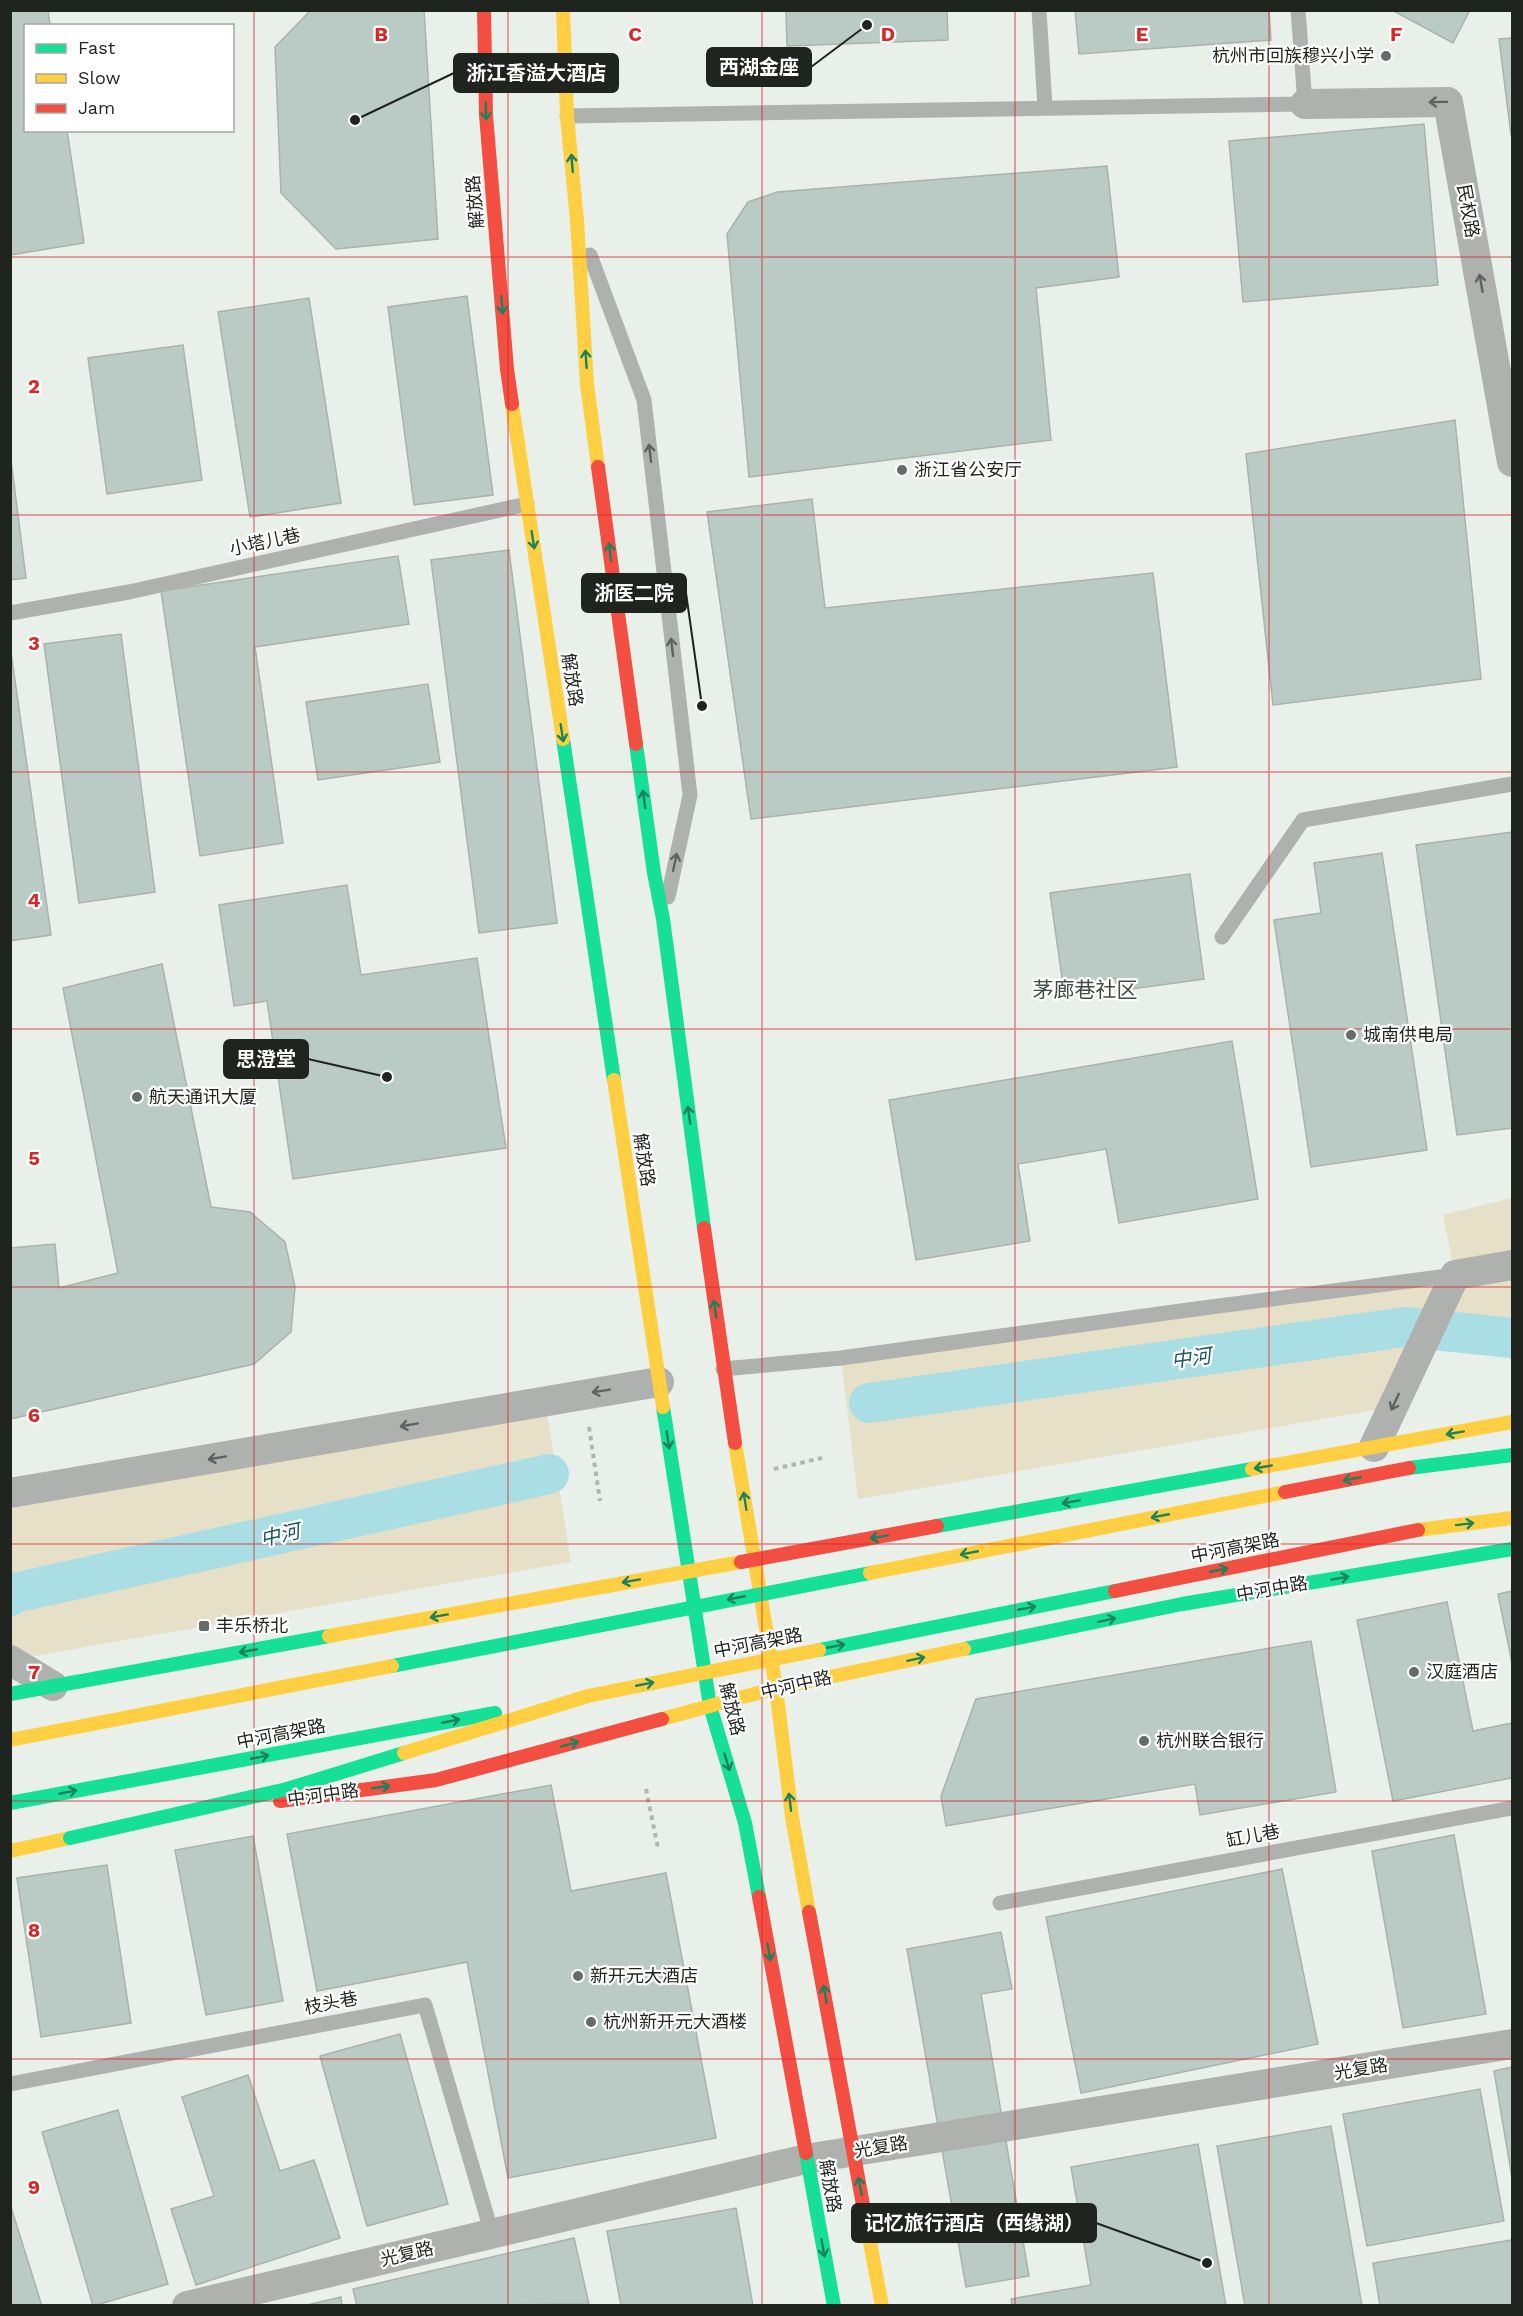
<svg xmlns="http://www.w3.org/2000/svg" width="1523" height="2316" viewBox="0 0 1523 2316" font-family="'Work Sans','Noto Sans SC',sans-serif">
<style>
.green{fill:#e6e0c9}
.lines{fill:none;stroke-linecap:round;stroke-linejoin:round}
.canal{stroke:#aadee5;stroke-width:40}
.building{fill:#bacbc5;stroke:#aab2ae;stroke-width:1.5}
.path{stroke:#b1b4b1;stroke-width:4;stroke-dasharray:4.5 4.5;stroke-linecap:butt}
.lane{stroke:#aeb1ad;stroke-width:15}
.street{stroke:#aeb1ad;stroke-width:30}
.fast{stroke:#16e098;stroke-width:14}
.slow{stroke:#ffcf43;stroke-width:14}
.jam{stroke:#f24e42;stroke-width:14}
.fast-bridge{stroke:#16e098;stroke-width:14}
.slow-bridge{stroke:#ffcf43;stroke-width:14}
.jam-bridge{stroke:#f24e42;stroke-width:14}
.oneway{stroke:#5f635f}
.oneway2{stroke:#1a825c}
.grid{fill:none;stroke:#d62828;stroke-width:1.5;stroke-opacity:0.55}
.poi-dot{fill:#656b66;stroke:#fff;stroke-width:2}
.labels{text-anchor:middle;stroke-width:4.5;stroke-linejoin:round;paint-order:stroke}
.poi-label{font-size:18px;fill:#1f241f;stroke:#fff;text-anchor:start}
.street-label{font-size:18px;fill:#1f241f;stroke:#fff}
.water-label{font-size:20px;font-style:italic;fill:#1a5760;stroke:#fff}
.quarter-label{font-size:21px;fill:#414d42;stroke:#fff}
.grid-label{font-size:20px;text-anchor:middle;font-weight:bold;fill:#d62828;stroke:#fff;stroke-width:4.5;stroke-linejoin:round;paint-order:stroke}
.leader{fill:none;stroke:#1f241f;stroke-width:2}
.callout-dot{fill:#1f241f;stroke:#fff;stroke-width:2}
.callout{fill:#1f241f;stroke:#1f241f;stroke-width:2}
.callout-label{font-size:20px;text-anchor:middle;font-weight:bold;fill:#fff}
</style>
<rect width="100%" height="100%" fill="#e8f0e9"/>
<path class="green" d="M1512 1198V1334L1435 1317 1393 1407 858 1499 841 1358 1455 1275 1443 1215Z
M545 1401 571 1562 11 1660V1496Z"/>
<g class="lines">
<path class="canal" d="M869 1403 1405 1327 1512 1338
M10 1596 14 1593 549 1474"/>
</g>
<path class="building" d="M10 10H48L50 26H26V130H67L84 243 10 255Z
M311 10H424L438 239 336 249 281 193 275 47Z
M786 10H947L948 40 787 46Z
M1075 10H1269L1271 40 1079 54Z
M1392 10H1470L1453 43Z
M1512 38V135H1511L1499 39Z
M1424 124 1438 285 1243 302 1229 141Z
M1107 166 1119 277 1036 288 1051 440 749 477 727 234 748 202 777 192Z
M467 296 493 495 414 505 388 307Z
M309 298 341 503 250 517 218 312Z
M183 345 202 480 107 494 88 358Z
M1455 420 1481 679 1273 705 1246 454Z
M10 452 26 578 10 580Z
M812 499 825 608 1153 573 1177 767 751 819 707 512Z
M509 550 557 923 479 933 431 560Z
M398 556 409 624 255 647 283 843 200 856 161 591Z
M121 634 155 892 79 903 44 644Z
M10 645 51 935 10 941Z
M428 684 440 762 318 780 306 702Z
M1512 832V1128L1457 1135 1416 845Z
M1382 853 1427 1150 1311 1167 1274 920 1321 913 1314 863Z
M1190 874 1204 979 1117 991 1115 978 1063 985 1050 893Z
M347 885 361 975 477 958 506 1148 293 1179 267 1001 234 1006 219 905Z
M162 964 211 1207 250 1212 285 1242 295 1287 291 1332 254 1364 10 1419V1248L55 1244 59 1288 118 1273 63 988Z
M1232 1041 1258 1199 1119 1223 1106 1149 1018 1164 1030 1241 916 1260 889 1100Z
M1512 1591V1663L1498 1594Z
M1447 1602 1473 1731 1512 1723V1778L1393 1801 1357 1620Z
M1311 1641 1336 1792 1200 1815 1195 1784 946 1826 941 1796 976 1699Z
M551 1785 571 1891 666 1873 716 2138 508 2178 467 1962 317 1991 287 1834Z
M1454 1835 1486 2014 1403 2028 1372 1851Z
M253 1836 283 2001 206 2015 175 1850Z
M107 1865 131 2023 41 2037 17 1878Z
M1282 1869 1318 2044 1081 2093 1046 1917Z
M1001 1932 1012 1989 981 1994 1029 2276 966 2287 907 1949Z
M400 2034 448 2204 367 2226 320 2056Z
M1512 2067V2178L1494 2071Z
M248 2075 280 2171 314 2160 340 2238 196 2285 171 2209 214 2196 182 2097Z
M1480 2089 1504 2221 1367 2246 1343 2114Z
M118 2110 168 2284 93 2306 42 2132Z
M1331 2126 1362 2306H1245L1217 2146Z
M1198 2144 1226 2306H1012L1011 2299 1091 2285 1071 2167Z
M10 2204 42 2306H10Z
M736 2208 753 2306H621L607 2231Z
M574 2238 589 2304 357 2306 353 2289Z
M1512 2240V2306H1380L1373 2263Z
M341 2297 342 2306H303Z"/>
<g class="lines">
<path class="path" d="M589 1427 600 1501
M774 1469 826 1457
M646 1789 658 1848"/>
<path class="lane" d="M1039 10 1045 107
M567 116 1305 104 1298 10
M590 255 644 400 690 795 668 897
M10 613 129 592 527 504
M1222 937 1303 820 1512 784
M723 1369 841 1358 1188 1310 1455 1275
M1000 1903 1512 1808
M10 2084 425 2005 492 2234"/>
<path class="street" d="M1305 104 1448 102 1512 462
M1374 1447 1455 1275 1512 1265
M10 1493 659 1382
M10 1660 53 1686
M187 2306 806 2159 1512 2044"/>
<path class="fast" d="M563 739 614 1080
M636 744 654 873 663 919 704 1228
M663 1407 710 1706 745 1823 759 1897
M1409 1468 1512 1455
M937 1526 1252 1469
M964 1649 1182 1604 1512 1549
M10 1694 329 1636
M10 1803 495 1713
M806 2153 834 2306"/>
<path class="slow" d="M563 10 567 116 577 221 587 384 598 467
M512 404 563 739
M614 1080 663 1407
M735 1443 776 1688 792 1817 809 1912
M1252 1469 1512 1422
M1418 1530 1512 1518
M329 1636 741 1562
M662 1719 776 1688 964 1649
M10 1851 70 1838
M864 2210 882 2306"/>
<path class="jam" d="M484 10 486 115 507 369 512 404
M598 467 636 744
M704 1228 735 1443
M741 1562 937 1526
M280 1801 436 1780 662 1719
M759 1897 806 2153
M809 1912 864 2210"/>
<path class="fast-bridge" d="M819 1650 1115 1591
M392 1666 870 1573
M70 1838 287 1789 404 1753"/>
<path class="slow-bridge" d="M870 1573 1285 1492
M10 1740 392 1666
M404 1753 588 1696 819 1650"/>
<path class="jam-bridge" d="M1285 1492 1409 1468
M1115 1591 1418 1530"/>
</g>
<defs><path id="oneway-shaft" d="M-6 0H5M1.5-3L5.5 0L1.5 3" fill="none" stroke-width="1.6" stroke-linecap="round" stroke-linejoin="round" transform="scale(1.5)"/></defs>
<g class="oneway">
<use href="#oneway-shaft" transform="translate(1438 102) rotate(179)"/>
<use href="#oneway-shaft" transform="translate(1481 283) rotate(-100)"/>
<use href="#oneway-shaft" transform="translate(650 453) rotate(-97)"/>
<use href="#oneway-shaft" transform="translate(672 647) rotate(-97)"/>
<use href="#oneway-shaft" transform="translate(675 862) rotate(-78)"/>
<use href="#oneway-shaft" transform="translate(601 1391) rotate(171)"/>
<use href="#oneway-shaft" transform="translate(1395 1402) rotate(115)"/>
<use href="#oneway-shaft" transform="translate(409 1425) rotate(170)"/>
<use href="#oneway-shaft" transform="translate(217 1458) rotate(170)"/>
</g>
<g class="oneway2">
<use href="#oneway-shaft" transform="translate(486 111) rotate(88)"/>
<use href="#oneway-shaft" transform="translate(572 163) rotate(-95)"/>
<use href="#oneway-shaft" transform="translate(502 305) rotate(85)"/>
<use href="#oneway-shaft" transform="translate(586 359) rotate(-94)"/>
<use href="#oneway-shaft" transform="translate(533 540) rotate(81)"/>
<use href="#oneway-shaft" transform="translate(610 552) rotate(-97)"/>
<use href="#oneway-shaft" transform="translate(562 733) rotate(81)"/>
<use href="#oneway-shaft" transform="translate(644 799) rotate(-98)"/>
<use href="#oneway-shaft" transform="translate(689 1115) rotate(-98)"/>
<use href="#oneway-shaft" transform="translate(715 1309) rotate(-98)"/>
<use href="#oneway-shaft" transform="translate(1455 1433) rotate(170)"/>
<use href="#oneway-shaft" transform="translate(668 1440) rotate(81)"/>
<use href="#oneway-shaft" transform="translate(1263 1467) rotate(170)"/>
<use href="#oneway-shaft" transform="translate(1352 1479) rotate(169)"/>
<use href="#oneway-shaft" transform="translate(745 1501) rotate(-99)"/>
<use href="#oneway-shaft" transform="translate(1071 1502) rotate(170)"/>
<use href="#oneway-shaft" transform="translate(1160 1516) rotate(169)"/>
<use href="#oneway-shaft" transform="translate(1465 1524) rotate(-7)"/>
<use href="#oneway-shaft" transform="translate(879 1537) rotate(170)"/>
<use href="#oneway-shaft" transform="translate(969 1553) rotate(169)"/>
<use href="#oneway-shaft" transform="translate(1219 1570) rotate(-11)"/>
<use href="#oneway-shaft" transform="translate(1340 1578) rotate(-10)"/>
<use href="#oneway-shaft" transform="translate(631 1581) rotate(170)"/>
<use href="#oneway-shaft" transform="translate(736 1598) rotate(169)"/>
<use href="#oneway-shaft" transform="translate(1027 1608) rotate(-11)"/>
<use href="#oneway-shaft" transform="translate(439 1616) rotate(170)"/>
<use href="#oneway-shaft" transform="translate(1107 1620) rotate(-12)"/>
<use href="#oneway-shaft" transform="translate(836 1646) rotate(-11)"/>
<use href="#oneway-shaft" transform="translate(248 1651) rotate(170)"/>
<use href="#oneway-shaft" transform="translate(916 1659) rotate(-12)"/>
<use href="#oneway-shaft" transform="translate(645 1684) rotate(-11)"/>
<use href="#oneway-shaft" transform="translate(451 1721) rotate(-11)"/>
<use href="#oneway-shaft" transform="translate(570 1744) rotate(-15)"/>
<use href="#oneway-shaft" transform="translate(260 1757) rotate(-11)"/>
<use href="#oneway-shaft" transform="translate(727 1762) rotate(73)"/>
<use href="#oneway-shaft" transform="translate(381 1787) rotate(-8)"/>
<use href="#oneway-shaft" transform="translate(68 1792) rotate(-11)"/>
<use href="#oneway-shaft" transform="translate(790 1802) rotate(-97)"/>
<use href="#oneway-shaft" transform="translate(769 1952) rotate(80)"/>
<use href="#oneway-shaft" transform="translate(825 1994) rotate(-100)"/>
<use href="#oneway-shaft" transform="translate(860 2186) rotate(-101)"/>
<use href="#oneway-shaft" transform="translate(823 2248) rotate(80)"/>
</g>
<path class="grid" d="M254 10V2306M508 10V2306M762 10V2306M1015 10V2306M1269 10V2306M10 257H1512M10 515H1512M10 772H1512M10 1029H1512M10 1287H1512M10 1544H1512M10 1801H1512M10 2059H1512"/>
<g class="poi-dot">
<circle cx="1386" cy="56" r="6"/>
<circle cx="902" cy="470" r="6"/>
<circle cx="1351" cy="1035" r="6"/>
<circle cx="137" cy="1097" r="6"/>
<rect x="198" y="1620" width="12" height="12" rx="3"/>
<circle cx="1414" cy="1672" r="6"/>
<circle cx="1144" cy="1741" r="6"/>
<circle cx="578" cy="1976" r="6"/>
<circle cx="591" cy="2022" r="6"/>
</g>
<g class="labels">
<g class="poi-label">
<text x="1374" y="62" text-anchor="end">杭州市回族穆兴小学</text>
<text x="914" y="476">浙江省公安厅</text>
<text x="1363" y="1041">城南供电局</text>
<text x="149" y="1103">航天通讯大厦</text>
<text x="216" y="1632">丰乐桥北</text>
<text x="1426" y="1678">汉庭酒店</text>
<text x="1156" y="1747">杭州联合银行</text>
<text x="590" y="1982">新开元大酒店</text>
<text x="603" y="2028">杭州新开元大酒楼</text>
</g>
<g class="street-label">
<text transform="translate(475 202) rotate(-95)" y="6">解放路</text>
<text transform="translate(1468 211) rotate(80)" y="6">民权路</text>
<text transform="translate(265 542) rotate(-12)" y="6">小塔儿巷</text>
<text transform="translate(572 680) rotate(81)" y="6">解放路</text>
<text transform="translate(644 1160) rotate(81)" y="6">解放路</text>
<text transform="translate(1235 1548) rotate(-11)" y="6">中河高架路</text>
<text transform="translate(1272 1589) rotate(-10)" y="6">中河中路</text>
<text transform="translate(758 1643) rotate(-11)" y="6">中河高架路</text>
<text transform="translate(796 1685) rotate(-13)" y="6">中河中路</text>
<text transform="translate(732 1709) rotate(76)" y="6">解放路</text>
<text transform="translate(281 1734) rotate(-11)" y="6">中河高架路</text>
<text transform="translate(323 1795) rotate(-8)" y="6">中河中路</text>
<text transform="translate(1253 1836) rotate(-11)" y="6">缸儿巷</text>
<text transform="translate(331 2003) rotate(-11)" y="6">枝头巷</text>
<text transform="translate(1361 2069) rotate(-9)" y="6">光复路</text>
<text transform="translate(881 2147) rotate(-9)" y="6">光复路</text>
<text transform="translate(830 2186) rotate(80)" y="6">解放路</text>
<text transform="translate(407 2254) rotate(-13)" y="6">光复路</text>
</g>
<g class="water-label">
<text transform="translate(1191 1358) rotate(-8)" y="7">中河</text>
<text transform="translate(280 1535) rotate(-13)" y="7">中河</text>
</g>
<g class="quarter-label">
<text x="1085" y="997">茅廊巷社区</text>
</g>
</g>
<g class="grid-label">
<text x="381" y="41">B</text>
<text x="635" y="41">C</text>
<text x="888" y="41">D</text>
<text x="1142" y="41">E</text>
<text x="1396" y="41">F</text>
<text x="34" y="393">2</text>
<text x="34" y="650">3</text>
<text x="34" y="907">4</text>
<text x="34" y="1165">5</text>
<text x="34" y="1422">6</text>
<text x="34" y="1679">7</text>
<text x="34" y="1937">8</text>
<text x="34" y="2194">9</text>
</g>
<path class="leader" d="M867 25L811 67M355 120L454 73M702 706L686 593M387 1077L308 1059M1207 2263L1096 2223"/>
<g class="callout-dot">
<circle cx="867" cy="25" r="6"/>
<circle cx="355" cy="120" r="6"/>
<circle cx="702" cy="706" r="6"/>
<circle cx="387" cy="1077" r="6"/>
<circle cx="1207" cy="2263" r="6"/>
</g>
<g class="callout">
<rect x="707" y="48" width="104" height="38" rx="6"/>
<rect x="454" y="54" width="164" height="38" rx="6"/>
<rect x="582" y="574" width="104" height="38" rx="6"/>
<rect x="224" y="1040" width="84" height="38" rx="6"/>
<rect x="852" y="2204" width="244" height="38" rx="6"/>
</g>
<g class="callout-label">
<text x="759" y="74">西湖金座</text>
<text x="536" y="80">浙江香溢大酒店</text>
<text x="634" y="600">浙医二院</text>
<text x="266" y="1066">思澄堂</text>
<text x="974" y="2230">记忆旅行酒店（西缘湖）</text>
</g>
<rect width="1523" height="2316" fill="none" stroke="#1f241f" stroke-width="24"/>
<rect x="24" y="24" width="210" height="108" fill="#ffffff" stroke="#a5a7a5" stroke-width="1.5"/>
<rect x="36" y="44" width="30" height="9" fill="#16e098" stroke="#a5a7a5" stroke-width="1.5"/>
<text x="78" y="54" font-size="18" fill="#1f241f">Fast</text>
<rect x="36" y="74" width="30" height="9" fill="#ffcf43" stroke="#a5a7a5" stroke-width="1.5"/>
<text x="78" y="84" font-size="18" fill="#1f241f">Slow</text>
<rect x="36" y="104" width="30" height="9" fill="#f24e42" stroke="#a5a7a5" stroke-width="1.5"/>
<text x="78" y="114" font-size="18" fill="#1f241f">Jam</text>
</svg>
